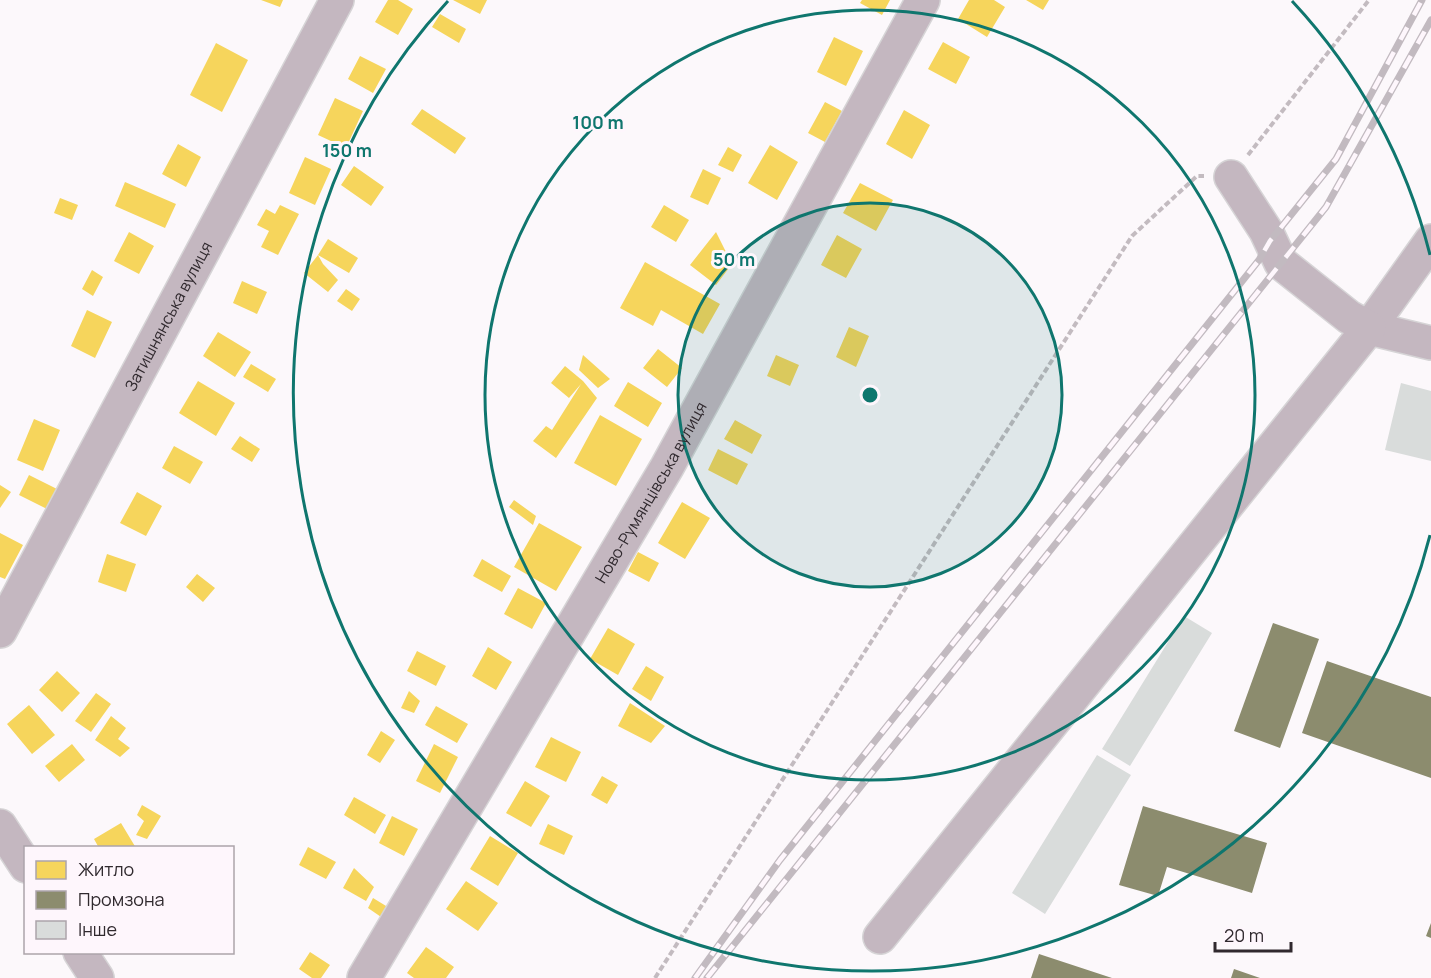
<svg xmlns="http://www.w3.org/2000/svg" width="1431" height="978" viewBox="0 0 1431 978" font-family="Manrope,sans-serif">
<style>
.homes{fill:#f6d55c}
.industry{fill:#8c8c6e}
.building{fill:#d9dcdb}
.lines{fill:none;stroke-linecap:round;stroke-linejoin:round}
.minor-casing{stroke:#d6d4d6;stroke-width:36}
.path{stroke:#c3bbc0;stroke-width:4;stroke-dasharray:6 3;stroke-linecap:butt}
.minor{stroke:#c4b7c0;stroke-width:33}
.rail-casing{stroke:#c2bac0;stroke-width:7}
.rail{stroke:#fef6fc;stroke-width:4.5;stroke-dasharray:14;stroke-linecap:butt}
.ring{fill:none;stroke:#0f766e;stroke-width:3}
.labels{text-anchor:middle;stroke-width:6;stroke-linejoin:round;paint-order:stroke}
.street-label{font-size:16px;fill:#30292e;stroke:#fef6fc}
.centre{fill:#0f766e;stroke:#fef6fc;stroke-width:3}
.ring-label{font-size:18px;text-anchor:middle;font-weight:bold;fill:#0f766e;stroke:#fef6fc;stroke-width:6;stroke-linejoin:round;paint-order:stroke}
</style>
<rect width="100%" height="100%" fill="#fcf8fb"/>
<path class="homes" d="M261 0H283L280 7Z
M388 0H398L413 9 398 35 375 22Z
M453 0H487L480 14Z
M862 0H890L882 15 860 3Z
M969 0H994L1005 7 987 37 958 19Z
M1026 0H1049L1043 10Z
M440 14 466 29 459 43 432 27Z
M834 37 863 51 846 86 817 72Z
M943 42 970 57 956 84 928 69Z
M216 43 248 60 222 112 190 95Z
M360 56 386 69 373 93 348 79Z
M335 98 363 111 346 148 318 135Z
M825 102 842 111 825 142 808 133Z
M422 109 466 138 455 154 411 124Z
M904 110 930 125 912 159 886 144Z
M178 144 201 157 186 187 162 174Z
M770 145 798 162 777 200 748 183Z
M728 147 742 155 733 172 718 165Z
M305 157 331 169 315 205 289 193Z
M354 166 384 187 371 206 341 185Z
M703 169 721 178 708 205 690 197Z
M125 182 176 204 165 228 115 206Z
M860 183 893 200 876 231 843 213Z
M60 198 78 205 72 220 54 213Z
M280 205 299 214 278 255 261 247 269 231 257 225 266 209 275 214Z
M664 205 689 220 676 242 651 227Z
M129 232 154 246 139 274 114 261Z
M716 232 732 264 716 285 690 265Z
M837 235 862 249 846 278 821 265Z
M328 239 358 258 349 273 318 255 323 264 338 280 328 292 304 273 318 255Z
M645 262 720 304 703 334 661 310 653 326 620 308Z
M92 270 103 277 93 296 82 289Z
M242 281 267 292 257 314 233 303Z
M346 289 360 299 352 311 337 301Z
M87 310 112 322 95 358 71 346Z
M849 327 869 336 856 367 836 357Z
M218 332 251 352 235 377 203 356Z
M658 349 682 368 667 387 643 368Z
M583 355 610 379 598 388 579 370Z
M776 355 799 365 790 386 767 376Z
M251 364 276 379 268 392 243 377Z
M565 366 583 381 597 398 556 458 533 441 546 426 552 430 581 384 569 398 551 383Z
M198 381 235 403 216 436 179 413Z
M628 382 662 403 648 427 614 406Z
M600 415 642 439 616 486 574 463Z
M34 419 60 430 43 471 17 460Z
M735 420 762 435 752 454 724 439Z
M240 436 260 449 252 462 231 449Z
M174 446 203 462 190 484 162 468Z
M718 449 748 464 737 485 708 470Z
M29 475 57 489 47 509 19 495Z
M0 485 11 492 0 508Z
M137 492 162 506 146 536 120 523Z
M514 500 536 516 533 525 509 507Z
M682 502 710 518 685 559 658 543Z
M539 523 582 547 556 591 514 567Z
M0 533 23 545 5 579 0 577Z
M638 552 659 563 649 582 628 571Z
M107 554 136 564 126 592 98 582Z
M482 559 511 576 502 592 473 576Z
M197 574 215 588 203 602 186 587Z
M518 588 546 603 532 629 504 614Z
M608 628 635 644 618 675 590 659Z
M488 647 512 662 496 690 472 676Z
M417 651 446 666 436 686 407 671Z
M646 666 664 677 651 701 632 689Z
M57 671 80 693 62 712 39 690Z
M409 691 420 701 414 713 401 708Z
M96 693 111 704 91 732 75 721Z
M630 703 665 726 651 743 618 726Z
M29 705 55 735 32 754 7 724Z
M436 706 468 724 457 743 425 725Z
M111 716 126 728 118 739 130 748 120 757 95 740Z
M381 731 395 740 380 763 367 755Z
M551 737 581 752 566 782 535 767Z
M72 744 85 760 59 782 45 766Z
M434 744 458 757 440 793 416 781Z
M602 776 618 785 607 804 591 795Z
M525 781 550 796 531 827 506 813Z
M354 797 386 815 375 834 344 815Z
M142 805 161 816 147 839 136 835 144 821 137 815Z
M392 816 418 829 404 856 379 843Z
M121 823 136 848H99L94 839Z
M548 824 573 836 564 855 539 844Z
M490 836 518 853 498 886 470 869Z
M308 847 336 862 326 879 299 865Z
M354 868 374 887 366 901 343 888Z
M466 881 498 903 478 931 446 909Z
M373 898 391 909 384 919 368 908Z
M426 947 454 967 446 978H414L407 973Z
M310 952 330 965 321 978H312L299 969Z"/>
<path class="industry" d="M1273 623 1319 639 1280 748 1234 731Z
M1327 661 1431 697V778L1302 733Z
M1143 806 1267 843 1252 893 1167 867 1158 896 1119 885Z
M1431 923V938L1426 936Z
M1039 954 1112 978H1031Z
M1234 969 1260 978H1231Z"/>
<path class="building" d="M1401 383 1431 391V461L1385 450Z
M1184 616 1212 633 1130 766 1102 749Z
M1097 755 1131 775 1045 914 1012 893Z"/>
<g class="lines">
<g class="minor-casing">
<g id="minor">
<path d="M1431 241 1369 328 1431 343"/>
<path id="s1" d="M0 631 337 0"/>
<path d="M0 826 26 866"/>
<path d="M880 937 1369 328 1349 317 1281 263 1266 231 1231 177"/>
<path d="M80 952 97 978"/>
<path id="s2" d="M364 978 667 467 923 0"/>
</g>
</g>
<path class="path" d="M1248 155 1369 0
M655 978 1132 236 1197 176H1204"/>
<use href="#minor" class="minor"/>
<g class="rail-casing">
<path id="rail" d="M695 978 780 860 1259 260 1270 241 1336 159 1422 0
M707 978 1326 207 1431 20"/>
</g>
<use href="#rail" class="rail"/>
</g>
<circle cx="870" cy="395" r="192" fill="#0f766e" fill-opacity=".12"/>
<g class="ring">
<circle cx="870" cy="395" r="192"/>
<circle cx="870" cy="395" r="385"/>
<path d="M1430 535A577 577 0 1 1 448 1M1292 1A577 577 0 0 1 1430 255"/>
</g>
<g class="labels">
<g class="street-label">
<text dy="6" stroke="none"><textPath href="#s1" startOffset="357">Затишнянська вулиця</textPath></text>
<text dy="6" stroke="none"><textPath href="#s2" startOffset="564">Ново-Румянцівська вулиця</textPath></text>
</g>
</g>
<circle cx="870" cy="395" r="9" class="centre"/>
<g class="ring-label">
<text x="598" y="129">100 m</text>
<text x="347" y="157">150 m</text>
<text x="734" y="266">50 m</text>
</g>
<rect x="24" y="846" width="210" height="108" fill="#fef6fc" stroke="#aca4aa" stroke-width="1.5"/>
<rect x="36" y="861" width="30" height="18" fill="#f6d55c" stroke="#aca4aa" stroke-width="1.5"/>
<text x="78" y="876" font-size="18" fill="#30292e">Житло</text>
<rect x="36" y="891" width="30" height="18" fill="#8c8c6e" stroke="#aca4aa" stroke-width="1.5"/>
<text x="78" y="906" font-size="18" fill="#30292e">Промзона</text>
<rect x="36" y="921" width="30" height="18" fill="#d9dcdb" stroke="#aca4aa" stroke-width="1.5"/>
<text x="78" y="936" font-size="18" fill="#30292e">Інше</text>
<path d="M1215 942v9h76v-9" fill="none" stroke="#30292e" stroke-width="3"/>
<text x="1224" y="942" font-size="18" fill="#30292e" stroke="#fef6fc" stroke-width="4.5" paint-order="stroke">20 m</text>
</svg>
